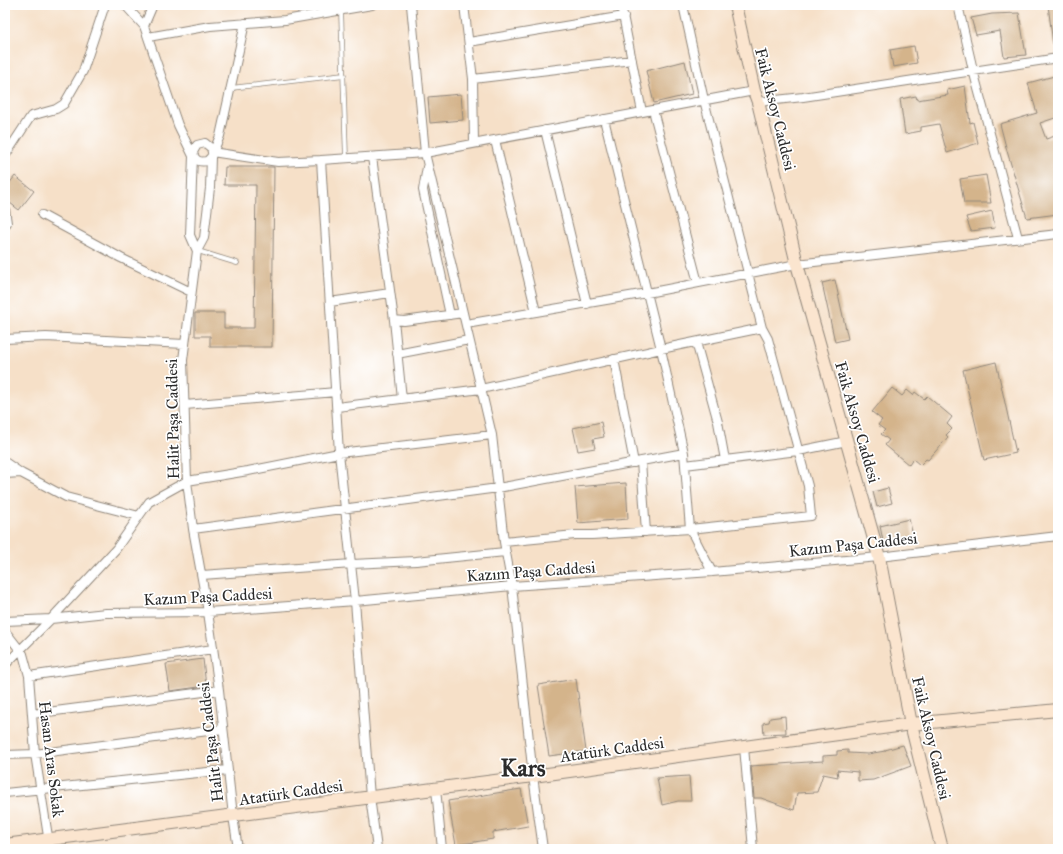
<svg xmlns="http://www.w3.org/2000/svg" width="1063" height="854" viewBox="0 0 1063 854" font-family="'IM FELL Great Primer',serif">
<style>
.building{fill:#d4b48b}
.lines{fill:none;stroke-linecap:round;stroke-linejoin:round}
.lane-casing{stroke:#90867a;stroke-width:5.5}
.street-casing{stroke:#90867a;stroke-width:10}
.secondary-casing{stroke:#90867a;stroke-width:14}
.lane{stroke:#fff;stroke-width:4}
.street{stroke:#fff;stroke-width:8}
.secondary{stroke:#fbe5cf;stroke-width:12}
.labels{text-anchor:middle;stroke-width:3.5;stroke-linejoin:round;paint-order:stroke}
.street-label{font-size:16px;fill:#2b2b2b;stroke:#fff}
.town-label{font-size:24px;font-weight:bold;fill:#2b2b2b;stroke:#fff}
</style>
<rect width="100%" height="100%" fill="#fff"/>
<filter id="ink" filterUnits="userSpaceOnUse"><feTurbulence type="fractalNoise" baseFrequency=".025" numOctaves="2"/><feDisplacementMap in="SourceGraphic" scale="8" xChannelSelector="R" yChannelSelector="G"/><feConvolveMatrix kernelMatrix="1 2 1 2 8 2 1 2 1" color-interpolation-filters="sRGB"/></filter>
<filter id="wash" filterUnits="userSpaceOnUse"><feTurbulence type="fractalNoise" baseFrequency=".012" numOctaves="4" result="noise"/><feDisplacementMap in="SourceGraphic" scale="16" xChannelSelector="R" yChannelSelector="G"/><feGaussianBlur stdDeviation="0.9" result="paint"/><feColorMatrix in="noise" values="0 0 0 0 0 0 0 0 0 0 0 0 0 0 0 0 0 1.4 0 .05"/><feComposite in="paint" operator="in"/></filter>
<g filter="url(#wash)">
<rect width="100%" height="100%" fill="#f6e0c8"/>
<g id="blocks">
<path class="building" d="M1048 5H1058V44H1053Z
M1019 13 1026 55 1004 57 1000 31 976 35 971 18 992 14Z
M914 46 917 63 893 67 890 50Z
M685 61 692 94 654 103 646 71Z
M1058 75V117L1040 123 1046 139 1058 135V214L1027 218 1007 151 1000 124 1037 113 1028 83Z
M965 86 970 123 973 122 978 143 947 153 939 124 921 127V131L905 134 900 99 916 96 917 100 948 95 947 90Z
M461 94 463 120 430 123 428 97Z
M225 167H274L272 347H210V336H195V313H224V328H254L256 185H224Z
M986 175 991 203H964L960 179Z
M15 176 34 191 19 210 5 199V189Z
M992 211 995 228 971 231 966 217Z
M835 280 848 339 835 342 822 283Z
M996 362 1016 453 984 460 963 370Z
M892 388 902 396 907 390 913 395 915 392 924 399 927 396 952 417 947 424 952 429 946 435 948 437 928 460 926 459 920 465 913 459 909 465 885 445 889 440 881 434 885 430 878 425 882 420 872 412Z
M601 422 604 437 593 439 595 448 578 451 573 428Z
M626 483 628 519 578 523 575 487Z
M888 488 892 503 877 507 873 492Z
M909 519 914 539 884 546 880 526Z
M203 659 206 686 170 691 166 664Z
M576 679 586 751 549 756 538 685Z
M785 716 786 733 764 734 763 723 769 722 770 718Z
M903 745 911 766 873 780 858 781V772L837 770 838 777 823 774 817 792 797 793 794 810 761 798H754L751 766 823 761V756L837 755V751L848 750V753L868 754 885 751V750Z
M689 776 691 801H678L662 805 657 778Z
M521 789 528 826 493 832V839L456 845 448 801Z"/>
</g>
</g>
<g filter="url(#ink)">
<use href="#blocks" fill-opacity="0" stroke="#90867a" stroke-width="1"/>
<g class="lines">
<g class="lane-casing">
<path id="lane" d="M341 10 346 158
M231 88 344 75
M198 251 237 263"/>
</g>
<g class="street-casing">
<path id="street" d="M125 5 144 26 178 125 193 156 190 235 197 251 183 360 187 481 193 529 208 612 219 690 233 816 238 849
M411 5 425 153 492 435 504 542 512 586 533 776 543 849
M464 5 473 79 474 143
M621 5 642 112
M958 5 973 70 1018 238
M144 26 153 5
M148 37 210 26 285 20 372 5
M469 42 624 16
M473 79 632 60
M758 102 803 97 1058 58
M653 110 698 283
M604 119 661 349 684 453 690 529 712 572
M545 130 587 304
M495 140 536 312
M212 152 278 162 321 160 425 153 754 91
M212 152 211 148 205 143 197 145 193 152C194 160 199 163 207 161L211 157 220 136 245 23
M5 156 31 116 56 109 64 104 83 71 105 5
M372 157 394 320 402 399
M321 160 339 453 355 601 370 797 377 849
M427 167 423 190 450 315
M5 209 7 223 5 225
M42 215 121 258 191 292
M197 251 204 238 210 188 211 157
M330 302 390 293
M394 320 404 321 463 313
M466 324 647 293 797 264 1058 234
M5 339 46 337 185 344
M696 342 718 422 725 460
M397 354 469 340
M614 359 634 463
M185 405 336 392
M337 407 481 389 661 349 762 328 704 100 683 5
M641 461 646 532
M5 462 21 473 66 497 139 516
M685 465 798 451 847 441
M5 474 21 473
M193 529 498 488 684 453
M504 542 575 535H592L690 529 811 516 808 486 768 339 762 328
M202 575 352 564 416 561 505 552
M5 621 51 619 106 613 208 612 355 601 512 586 712 572 879 557 1058 536
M5 631 23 654 29 676 35 754 50 849
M5 665 51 619 116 549 149 502 187 481 248 471 339 453 492 435
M29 676 213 649
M32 714 219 690
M744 747 753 849
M5 755 35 754 223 729
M436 789 442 849
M5 793 227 770"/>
</g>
<g class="secondary-casing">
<path id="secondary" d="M735 5 754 91 758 102 797 264 879 557 911 724 942 849
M5 845 533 776 911 724 1058 710"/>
</g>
<use href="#lane" class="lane"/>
<use href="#street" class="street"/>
<use href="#secondary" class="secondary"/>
</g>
</g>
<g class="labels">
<g class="street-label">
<text transform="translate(776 109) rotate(76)" y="6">Faik Aksoy Caddesi</text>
<text transform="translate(172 419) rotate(-91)" y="6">Halit Paşa Caddesi</text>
<text transform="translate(858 422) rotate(74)" y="6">Faik Aksoy Caddesi</text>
<text transform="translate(853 544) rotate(-6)" y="6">Kazım Paşa Caddesi</text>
<text transform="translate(531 571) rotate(-4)" y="6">Kazım Paşa Caddesi</text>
<text transform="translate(208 596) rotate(-3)" y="6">Kazım Paşa Caddesi</text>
<text transform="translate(932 738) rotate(77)" y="6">Faik Aksoy Caddesi</text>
<text transform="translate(210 742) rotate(-97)" y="6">Halit Paşa Caddesi</text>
<text transform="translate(612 749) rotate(-8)" y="6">Atatürk Caddesi</text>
<text transform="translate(52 759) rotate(83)" y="6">Hasan Aras Sokak</text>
<text transform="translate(291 792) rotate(-8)" y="6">Atatürk Caddesi</text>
</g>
<g class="town-label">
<text x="523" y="776">Kars</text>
</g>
</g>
<rect width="1063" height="854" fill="none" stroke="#fff" stroke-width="20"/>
</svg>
